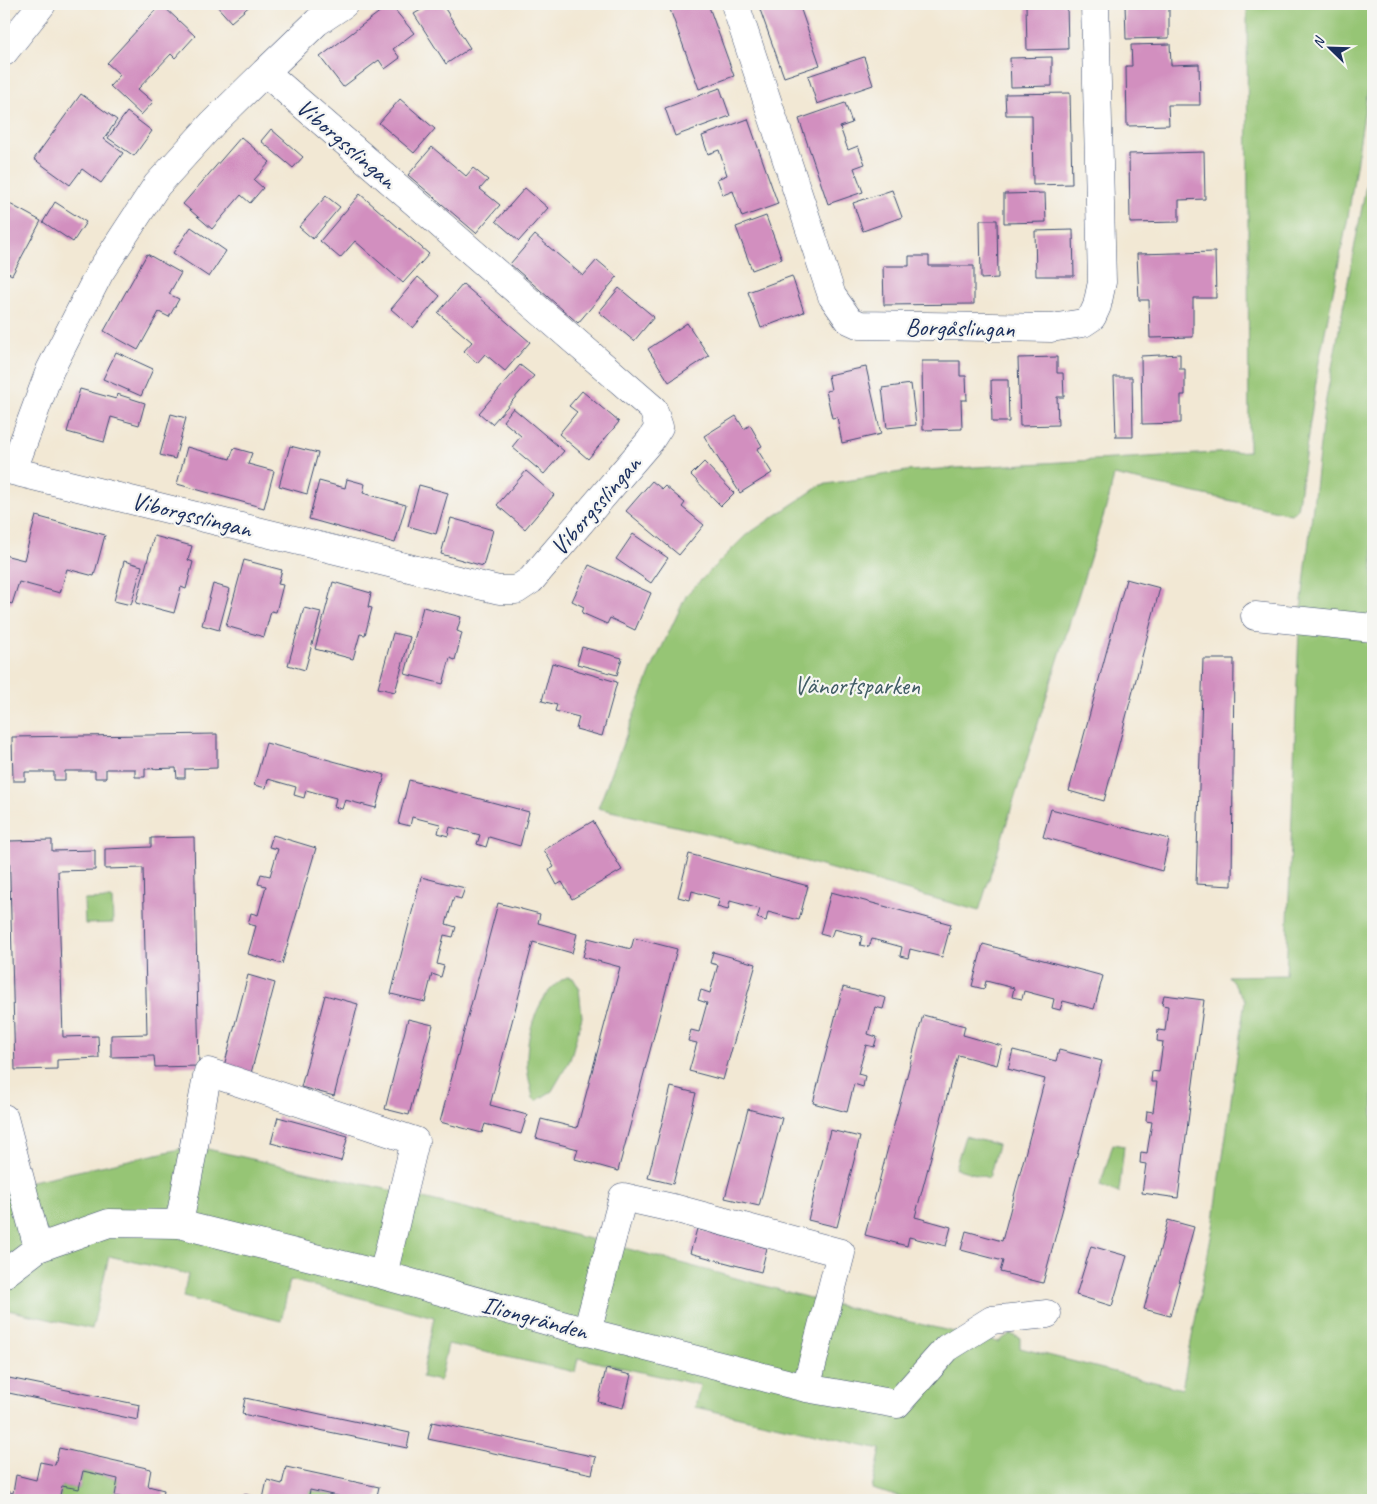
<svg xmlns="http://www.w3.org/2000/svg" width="1377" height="1504" viewBox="0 0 1377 1504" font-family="Caveat,sans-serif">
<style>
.green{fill:#96c575;stroke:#587a6a}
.building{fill:#d28fbf}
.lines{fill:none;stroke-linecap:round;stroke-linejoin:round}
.minor-casing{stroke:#3b4b70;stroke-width:29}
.minor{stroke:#fff;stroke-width:28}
.labels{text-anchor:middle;stroke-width:4.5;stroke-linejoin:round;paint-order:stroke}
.street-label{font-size:25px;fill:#1b2f5e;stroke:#f6f6f2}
.park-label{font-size:25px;fill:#405c65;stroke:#f6f6f2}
</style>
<rect width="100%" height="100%" fill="#f6f6f2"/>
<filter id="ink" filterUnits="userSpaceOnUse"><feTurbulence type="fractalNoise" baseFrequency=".02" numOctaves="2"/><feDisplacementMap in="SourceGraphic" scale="10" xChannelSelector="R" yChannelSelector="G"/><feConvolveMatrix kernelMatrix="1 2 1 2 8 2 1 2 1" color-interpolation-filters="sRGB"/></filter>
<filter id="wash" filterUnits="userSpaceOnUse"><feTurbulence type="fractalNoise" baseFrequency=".0096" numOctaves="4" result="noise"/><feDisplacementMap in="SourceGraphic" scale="20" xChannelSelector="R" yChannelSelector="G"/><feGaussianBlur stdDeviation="1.12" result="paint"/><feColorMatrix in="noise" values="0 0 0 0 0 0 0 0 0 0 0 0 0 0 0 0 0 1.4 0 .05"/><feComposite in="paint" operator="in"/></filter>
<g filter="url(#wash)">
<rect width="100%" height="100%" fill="#f2e8d4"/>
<path class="green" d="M1247 4H1373V54L1370 76 1348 217 1319 362 1297 510 1291 514 1114 475 1109 498 979 911 705 833 598 808 652 668 687 594 745 536 821 485 907 471 1249 451Z
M1373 148V618L1301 610 1324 410Z
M1299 629 1373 637V1500H910L872 1489 881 1449 695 1407 700 1385 578 1358 575 1372 448 1344 440 1381 422 1377 434 1317 290 1280 281 1321 183 1297 188 1274 109 1256 92 1329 8 1310 4 1312V1187L194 1146 403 1193 610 1244 828 1303 998 1342 1010 1334 1020 1338V1348L1182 1389 1213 1227 1245 1000 1228 976 1286 975Z
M112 899 113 923 85 924 84 900Z
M567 977 573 978 579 988 582 1017 570 1060 552 1091 536 1101 533 1098C531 1087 527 1074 527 1063 526 1033 538 991 567 977Z
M965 1136 998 1145 989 1178 955 1168Z
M1113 1144 1124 1146 1119 1193 1100 1186Z
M83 1471 118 1479 115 1496 131 1500H59L62 1486 79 1489Z
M310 1490 346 1498 345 1500H308Z"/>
<g id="blocks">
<path class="building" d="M161 4 195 36 175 58 171 54 138 89 153 102 141 115 110 86 120 75 107 63Z
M215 4H252L231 22Z
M390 4 414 33 393 49 400 58 385 69 379 60 343 87 320 57Z
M431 4H442L470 48 446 64 414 14Z
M668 4H708L734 76 699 89Z
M758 4H799L820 65 784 77Z
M1026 4H1067L1068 49 1027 50Z
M1125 4H1179L1169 6V38L1126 39Z
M1170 44 1171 65 1199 64 1200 105H1168L1169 125 1127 126 1126 66H1132L1131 45Z
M864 57 873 85 817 104 808 76Z
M1052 57V86L1011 87 1010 58Z
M720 88 730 116 675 136 665 108Z
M1070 93 1072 184 1033 185 1032 115H1006L1005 94Z
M81 94 117 120 104 139 123 153 101 183 82 169 70 185 34 159Z
M400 99 435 129 414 153 379 123Z
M845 103 852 123 840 127 848 150 858 146 865 164 854 168 863 192 828 204 799 119Z
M127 112 152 131 134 156 108 138Z
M748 119 778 204 742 217 733 191 723 195 717 179 727 175 719 150 708 154 702 136Z
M271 129 303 157 293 168 261 141Z
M241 137 270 162 254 180 263 188 250 203 241 195 212 229 183 204Z
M432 147 466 176 473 168 488 180 480 189 500 205 476 233 408 175Z
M1204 152 1205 199 1179 200V222L1130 223 1129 154Z
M525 188 548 208 519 241 496 221Z
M892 190 902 217 863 231 853 203Z
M1045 193 1046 222 1004 223V194Z
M360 194 429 254 403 283 355 241 340 258 320 241Z
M326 196 340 207 313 239 299 227Z
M6 202 41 221 12 275 4 271V205Z
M55 202 86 222 73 242 43 222Z
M766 216 782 259 752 270 736 227Z
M980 220H997L998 278 981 279Z
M191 227 226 251 209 277 173 253Z
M1073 230 1074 276H1036L1035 231Z
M535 235 583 276 597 260 617 277 578 323 510 264Z
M1215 252 1216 298H1193V337L1150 338 1149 300H1139L1137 254Z
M147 254 181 273 169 294 179 299 169 317 159 312 138 350 104 331Z
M909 256H929V266H974V304L884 305 883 266H909Z
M792 276 804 312 761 328 748 292Z
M418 277 440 296 413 328 391 309Z
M463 284 530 342 505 371 485 354 477 363 464 351 472 342 438 313Z
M619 288 654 317 634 341 599 312Z
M687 323 709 356 669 382 648 349Z
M116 352 153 369 141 396 103 379Z
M1180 354V369H1185V395H1181V423L1142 424 1141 356Z
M1057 357V373H1063L1064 397H1057L1058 425 1020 426 1018 358Z
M922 361H960V376H966L967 400H961L962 429 923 430Z
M520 365 534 376 492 424 479 413Z
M866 367 881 434 842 443 837 417 832 418 826 391 831 390 828 375Z
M1114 377H1132L1133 437H1116Z
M991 380H1008L1009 422H992Z
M911 384 916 425 887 428 882 388Z
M80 389 116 399 117 394 145 403 139 425 111 417 104 442 67 432Z
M582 391 619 422 588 459 559 434 577 412 569 406Z
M513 408 564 451 544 474 512 447 521 436 503 421Z
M171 414 186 418 175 459 160 455Z
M736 416 744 429 750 425 762 446 757 449 772 473 740 493 704 436Z
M290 446 318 453 307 494 279 486Z
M187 447 230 459 234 448 252 453 248 464 274 471 264 508 177 484Z
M704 462 734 493 721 506 691 475Z
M526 471 554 495 525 529 497 505Z
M347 479 365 484 363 493 406 505 395 543 309 519 319 481 345 488Z
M652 481 662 489 665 486 685 503 682 507 704 525 679 555 626 511Z
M419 485 448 493 436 534 408 526Z
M36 516 105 535 94 576 67 569 60 593 19 582 12 604 4 601V555L24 560Z
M451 518 493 530 483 566 441 554Z
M633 534 668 558 651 583 616 559Z
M154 536 192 546 188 560 193 562 186 589 181 587 174 613 136 603Z
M244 560 282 570 278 584 283 585 276 612 271 611 264 637 226 626Z
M124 561 142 566 131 605 114 601Z
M589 565 651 593 635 630 610 618 607 624 582 613 584 607 572 601Z
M1126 579 1160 588 1104 801 1069 791Z
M333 582 371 593 368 607 372 608 365 635 360 634 353 659 315 649Z
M213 584 230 589 219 630 202 625Z
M423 607 461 617 457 631 462 633 455 660 450 658 443 684 405 674Z
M304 608 321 612 305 670 288 665Z
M393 633 410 637 395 692 378 688Z
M582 647 622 658 617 675 577 664Z
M1203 659H1234L1232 886 1196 884Z
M552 663 617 682 602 736 576 729 579 717 555 711 557 705 542 701Z
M217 734V768L185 769V778H177L176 768 145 769V777H135V769H106V778H95V771H65V780H54V772H25V781H13L12 737Z
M266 743 385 775 376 808 345 800 342 809 334 807 336 798 306 790 304 798 294 795 296 787 268 779 266 788 254 785Z
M409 780 529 812 520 846 489 837 486 847 477 844 480 835 450 827 448 836 438 833 440 824 412 817 410 826 398 823Z
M1051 809 1169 839 1162 871 1043 837Z
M593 821 622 870 572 899 562 882 557 885 549 870 554 867 544 850Z
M273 835 316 848 282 964 248 954 256 926 248 924 251 913 258 915 266 886 258 884 261 874 270 876 278 849 269 847Z
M194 837 199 1066 155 1067 154 1056 111 1057V1035L147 1034 143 868 105 869V849L151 847V838Z
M52 840V851L95 850V870L58 871 63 1037 98 1036 99 1058 57 1060V1069L15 1070 9 841Z
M689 854 808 886 799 920 768 912 766 921 757 918 760 909 730 901 728 910 717 907 720 899 692 891 690 900 678 897Z
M421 877 465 888 461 899 454 897 446 924 456 927 453 937 444 935 437 964 444 966 441 977 432 974 425 1002 391 994Z
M831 892 951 924 942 957 910 949 908 958 900 956 902 947 872 939 869 947 860 945 862 936 834 929 831 937 820 934Z
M498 903 540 914 538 923 577 934 572 953 533 942 490 1105 527 1115 521 1134 485 1124 482 1133 440 1122Z
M588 938 631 949 634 938 677 949 618 1171 575 1159 578 1149 536 1138 541 1119 577 1128 620 967 583 957Z
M983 944 1103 976 1094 1009 1063 1001 1060 1010 1052 1008 1054 999 1024 991 1022 999 1012 997 1014 988 986 981 984 989 972 986Z
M713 952 756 964 723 1080 689 1071 697 1043 688 1041 691 1030 699 1032 707 1003 698 1000 701 990 710 993 718 965 710 963Z
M248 975 275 983 251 1073 224 1066Z
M843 987 886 998 883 1009 875 1007 868 1034 877 1037 874 1047 866 1045 858 1074 865 1076 863 1087 854 1084 847 1112 813 1103Z
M325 995 358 1004 334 1096 301 1087Z
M1164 995 1204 1000 1178 1198 1142 1193 1146 1164 1140 1163 1141 1152 1147 1153 1152 1122 1146 1121 1147 1111 1153 1112 1157 1082H1151L1152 1071 1159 1072 1163 1042 1157 1041 1158 1030 1165 1031 1168 1006 1162 1005Z
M923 1015 965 1026 963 1035 1002 1046 997 1065 958 1055 915 1217 951 1227 946 1246 909 1237 907 1246 865 1235Z
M408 1019 433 1025 409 1115 385 1109Z
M1013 1050 1056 1061 1059 1050 1102 1061 1043 1283 1000 1272 1003 1261 961 1250 966 1231 1002 1241 1045 1079 1008 1069Z
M671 1087 696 1093 673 1184 648 1178Z
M748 1109 782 1118 759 1206 725 1198Z
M278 1117 348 1136 341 1161 271 1143Z
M830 1130 860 1137 837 1227 808 1220Z
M1168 1220 1194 1227 1170 1316 1144 1309Z
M697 1229 767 1248 761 1272 690 1253Z
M1091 1246 1127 1256 1112 1306 1076 1295Z
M606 1369 631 1375 623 1408 598 1402Z
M4 1377 140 1405 138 1420 4 1392Z
M245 1398 410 1433 407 1448 242 1414Z
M432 1422 596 1457 592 1474 428 1439Z
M59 1448 151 1469 148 1486 164 1490 162 1500H131L115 1496 118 1479 83 1471 79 1489 62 1486 59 1500H4V1490L13 1493 16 1475 36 1480 40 1462 55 1465Z
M286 1467 379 1487 376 1500H345L346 1498 310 1490 308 1500H242L244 1494 263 1499 267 1480 282 1484Z"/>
</g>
</g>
<g filter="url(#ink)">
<use href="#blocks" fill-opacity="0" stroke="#3b4b70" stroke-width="1"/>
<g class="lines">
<g class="minor-casing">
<path id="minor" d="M735 4 832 296 849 320 860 325 1051 328 1083 323 1092 317 1097 306 1102 282 1095 4
M4 52 42 4
M265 72 317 22 344 4
M4 469 499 590H516L531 580 650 441 659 427 653 409 265 72 213 123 157 185 100 272 50 370 13 470
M1255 616 1373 628
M4 1118 38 1248
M179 1224 208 1072 415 1141 383 1275
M4 1274 38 1248 109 1223 179 1224 383 1275 587 1332 806 1388 897 1404 947 1348 992 1320 1047 1314
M587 1332 623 1197 677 1209 841 1253 806 1388"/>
</g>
<use href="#minor" class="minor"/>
</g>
</g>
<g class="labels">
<g class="street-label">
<text transform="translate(347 143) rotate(41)" y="9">Viborgsslingan</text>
<text transform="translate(960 327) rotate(1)" y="9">Borgåslingan</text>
<text transform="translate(595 505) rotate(-49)" y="9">Viborgsslingan</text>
<text transform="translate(192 514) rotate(14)" y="9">Viborgsslingan</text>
<text transform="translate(535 1317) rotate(15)" y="9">Iliongränden</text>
</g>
<g class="park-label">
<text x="857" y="694">Vänortsparken</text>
</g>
</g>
<rect width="1377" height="1504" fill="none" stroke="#f6f6f2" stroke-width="20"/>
<g transform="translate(1330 48) rotate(293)" stroke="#f6f6f2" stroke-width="4" paint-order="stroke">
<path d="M0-4L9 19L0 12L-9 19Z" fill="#1b2f5e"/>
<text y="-8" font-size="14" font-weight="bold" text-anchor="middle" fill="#1b2f5e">N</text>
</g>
</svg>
